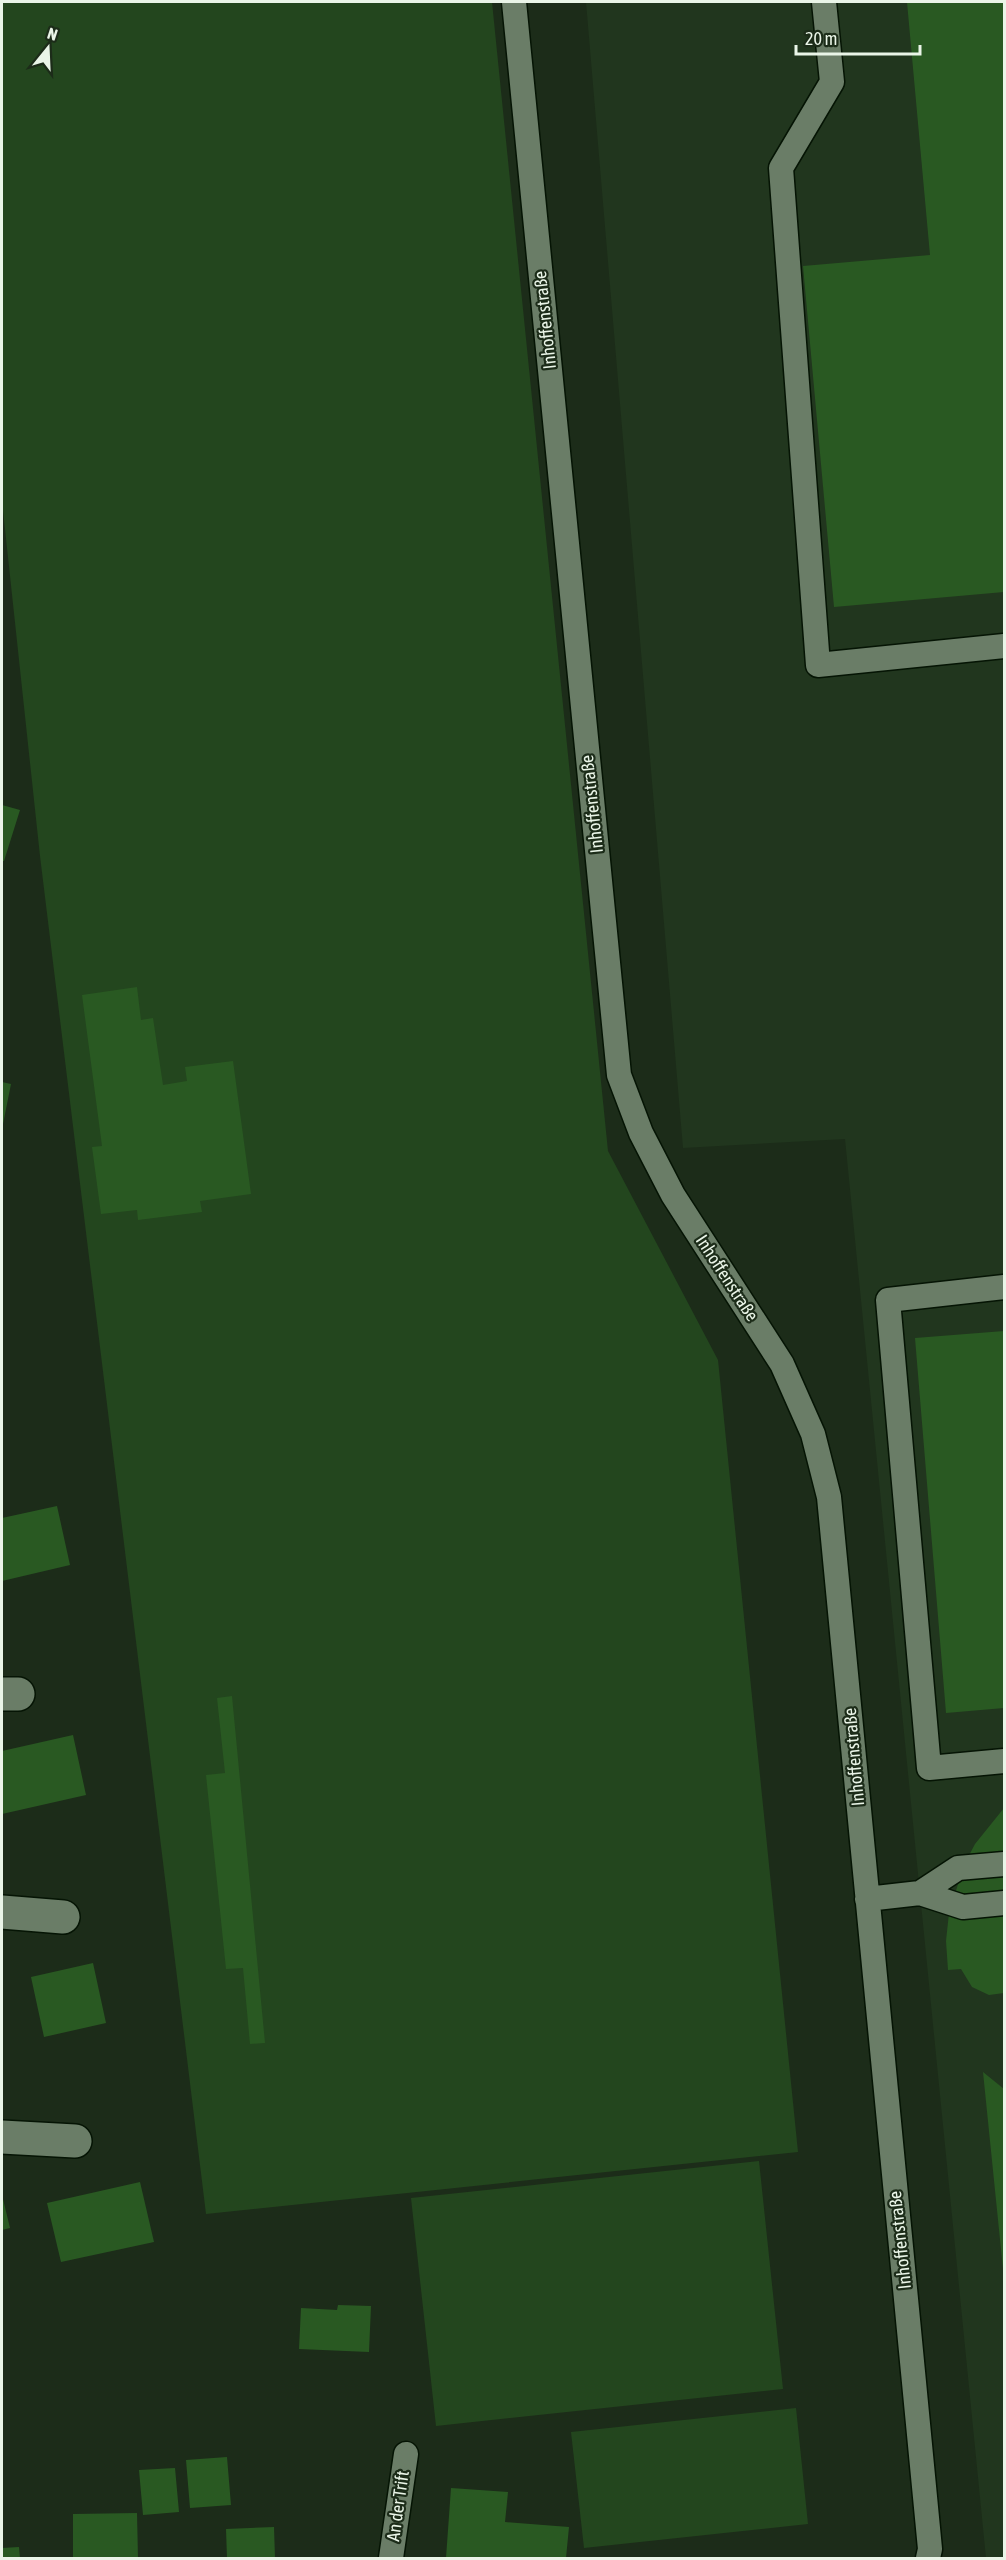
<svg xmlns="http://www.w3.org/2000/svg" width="1006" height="2560" viewBox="0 0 1006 2560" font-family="'Asap Condensed',sans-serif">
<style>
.built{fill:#21361e}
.green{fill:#23461e}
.building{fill:#295922}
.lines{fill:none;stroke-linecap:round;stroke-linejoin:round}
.lane-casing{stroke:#051404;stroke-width:27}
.street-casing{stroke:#051404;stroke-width:36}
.lane{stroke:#6a7d67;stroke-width:24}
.street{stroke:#6a7d67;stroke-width:33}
.labels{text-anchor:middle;stroke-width:4.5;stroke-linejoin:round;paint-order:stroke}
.street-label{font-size:18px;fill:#eaf5e8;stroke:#1c2c19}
</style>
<rect width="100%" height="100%" fill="#1c2c19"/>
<path class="built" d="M586 2H1004V2558H986L845 1139 683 1148Z"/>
<path class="green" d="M2 2H492L608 1151 718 1360 798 2152 206 2214 40 856 2 501Z
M759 2161 783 2389 436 2426 411 2198Z
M796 2408 808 2524 584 2548 571 2432Z"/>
<path class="building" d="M907 2H1004V592L834 607 803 266 930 255Z
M2 805 20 810 4 861H2Z
M137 987 141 1020 153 1018 163 1085 187 1081 185 1067 233 1061 251 1194 200 1201 202 1212 138 1220 137 1210 101 1214 92 1147 102 1146 82 995Z
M2 1082 11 1084 3 1124H2Z
M1004 1331V1708L946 1713 915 1338Z
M57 1506 70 1565 2 1581V1518Z
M232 1696 265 2043 250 2044 243 1968 226 1969 206 1775 225 1773 217 1698Z
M73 1735 86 1795 2 1814V1751Z
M1004 1808V1993L989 1995 972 1987 961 1969 948 1970 946 1941 949 1913 964 1865 975 1844Z
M93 1963 106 2023 44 2037 31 1977Z
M983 2072 1004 2089V2269H1003Z
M140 2182 154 2242 61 2262 47 2203Z
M2 2195 10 2228 2 2230Z
M338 2305 371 2306 369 2352 299 2349 301 2308 337 2310Z
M227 2457 231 2505 190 2508 186 2460Z
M175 2468 179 2512 143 2515 139 2470Z
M451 2488 508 2492 505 2522 569 2527 566 2558H446Z
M137 2513 138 2558H73V2514Z
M274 2527 275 2558H227L226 2529Z
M19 2547 20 2558H2V2548Z"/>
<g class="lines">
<g class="lane-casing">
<path id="lane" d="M514 2 619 1075 641 1133 673 1195 782 1364 813 1434 829 1497 930 2549 928 2558
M824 2 832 82 781 168 818 665 1004 646
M1004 1287 888 1300 929 1768 1004 1761
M920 1893 958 1868 1004 1864
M867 1899 920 1893 963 1907 1004 1903
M391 2558 406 2454"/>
</g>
<g class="street-casing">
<path id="street" d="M2 1694H18
M2 1912 63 1917
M2 2137 75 2141"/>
</g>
<use href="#lane" class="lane"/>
<use href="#street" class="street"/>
</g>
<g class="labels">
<g class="street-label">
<text transform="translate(545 320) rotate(-96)" y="6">Inhoffenstraße</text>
<text transform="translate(592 804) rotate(-96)" y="6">Inhoffenstraße</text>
<text transform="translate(727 1278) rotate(57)" y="6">Inhoffenstraße</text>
<text transform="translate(854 1757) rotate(-95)" y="6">Inhoffenstraße</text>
<text transform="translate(900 2240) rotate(-96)" y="6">Inhoffenstraße</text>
<text transform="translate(398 2506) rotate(-82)" y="6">An der Trift</text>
</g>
</g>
<rect width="1006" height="2560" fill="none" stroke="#eaf5e8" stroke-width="6"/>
<g transform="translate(48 48) rotate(18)" stroke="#1c2c19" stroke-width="4.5" paint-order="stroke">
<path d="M0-4.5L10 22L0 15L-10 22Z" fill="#eaf5e8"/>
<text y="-9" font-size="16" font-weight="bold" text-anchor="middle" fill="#eaf5e8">N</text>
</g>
<path d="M796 45v9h124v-9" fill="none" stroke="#eaf5e8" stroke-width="3"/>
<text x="805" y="45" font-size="18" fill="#eaf5e8" stroke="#1c2c19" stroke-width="4.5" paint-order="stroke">20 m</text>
</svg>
